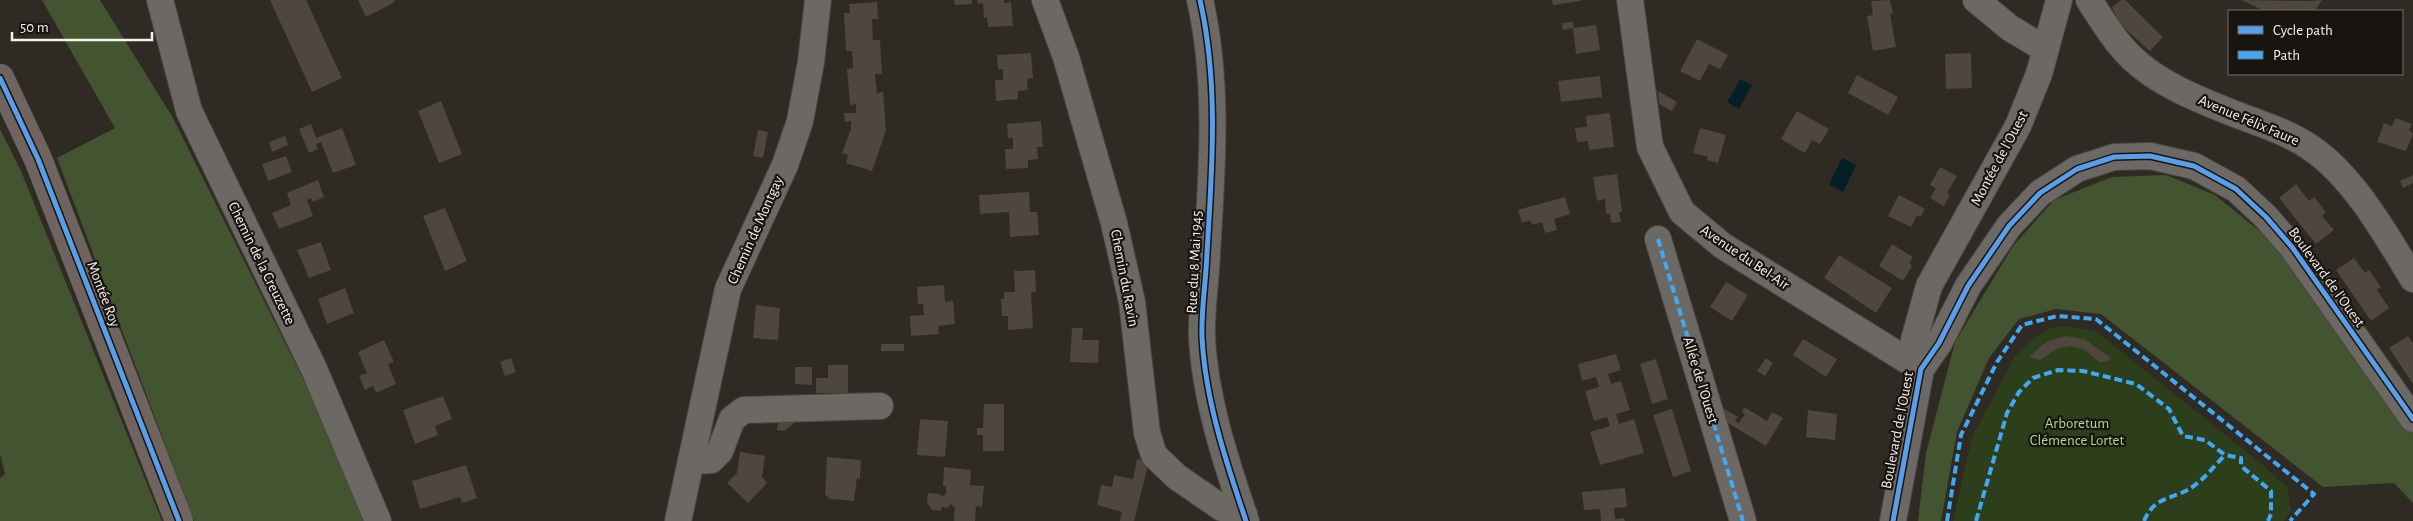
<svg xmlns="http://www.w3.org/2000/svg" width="2413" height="521" viewBox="0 0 2413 521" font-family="'Alegreya Sans',sans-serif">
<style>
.green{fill:#2c3e1a}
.forest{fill:#425430}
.water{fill:#041f26}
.building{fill:#4f463d}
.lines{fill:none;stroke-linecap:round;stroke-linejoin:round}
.minor-casing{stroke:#4c4742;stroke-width:28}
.major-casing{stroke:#4c4742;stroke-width:29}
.minor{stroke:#6c6864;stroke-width:26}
.major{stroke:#706460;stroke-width:28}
.quiet{stroke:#3fa9f5;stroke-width:4;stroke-dasharray:8 4;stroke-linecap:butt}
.cycleway-casing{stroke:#18140f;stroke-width:8}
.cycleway{stroke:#5a9eea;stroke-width:5}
.labels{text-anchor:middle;stroke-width:4.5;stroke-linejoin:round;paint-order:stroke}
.street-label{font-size:15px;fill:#f7f1ea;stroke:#18140f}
.park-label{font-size:15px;fill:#b1d692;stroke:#18140f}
</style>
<rect width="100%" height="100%" fill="#2f2a24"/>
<path class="green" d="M2069 326 2097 332 2263 465 2288 488 2291 512 2284 521H1953L1972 437 2015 356 2032 340 2050 328Z"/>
<path class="forest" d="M42 0H100L173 118 342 457 366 521H194L57 158 115 128Z
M0 129 21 171 162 521H0V478L5 474 0 454Z
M2166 175 2215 195 2272 241 2321 303 2413 434V503L2394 483 2323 487 2101 314 2056 309 2019 319 1989 358 1957 432 1941 521H1918L1926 453 1955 342 2013 246 2054 200 2112 177Z"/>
<path class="water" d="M1740 79 1752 85 1739 109 1727 102Z
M1842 158 1856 165 1843 192 1829 185Z"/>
<path class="building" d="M270 0H306L342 78 312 92Z
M358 0H394L395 2 366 17Z
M954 0H972V4L955 5Z
M977 0H1004V3L1011 2 1013 26 988 27 987 18H984L983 3 978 4Z
M1552 0H1581V1L1553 5Z
M1890 0 1893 14H1890L1896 47 1873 51 1867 16 1873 15 1871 1Z
M2121 0H2125L2163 37 2150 51 2122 26 2117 18 2112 7Z
M2242 0 2308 1 2322 0 2315 11H2264Z
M877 2 878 19H872L873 40H880L882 74H875L877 93 883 92 886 130 872 171 846 163 848 155 842 153 851 129V121L845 122 844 113H856V104L850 105 847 69 853 68 852 51H846L844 13H850L849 4Z
M1573 22 1574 28 1596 25 1600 50 1576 54 1573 28 1563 30 1562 23Z
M1697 39 1728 55 1720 69 1709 64 1700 81 1680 71Z
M1031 53 1033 78 1027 79 1028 90 1018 91V99L996 101 995 80H1003V69H998L997 55Z
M1971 53 1972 88 1946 89 1945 54Z
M1857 75 1898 97 1888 115 1848 93Z
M1600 76 1602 97 1561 102 1558 81Z
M1658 91 1677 102 1672 111 1659 104Z
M441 101 462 154 439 163 418 111Z
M1797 111 1829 129 1820 144 1812 140 1805 153 1781 139Z
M1610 113 1614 147 1589 150 1588 141 1577 142 1575 128 1587 127 1586 116Z
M2396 118 2412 124 2409 130 2413 134 2406 151 2377 142 2384 123 2392 126Z
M1041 121 1043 147H1037L1038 159 1028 160V168L1006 169 1005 149H1013V138H1008L1007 124Z
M311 124 316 138 342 128 356 165 333 173 321 142 316 144 318 149 309 153 299 129Z
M1700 128 1726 135 1718 163 1707 160 1708 157 1693 153Z
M758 130 768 132 763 158 753 156Z
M285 136 288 145 272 152 269 142Z
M286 156 292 172 268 181 262 164Z
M1940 167 1957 176 1947 193 1950 195 1944 206 1930 198 1936 188 1930 185Z
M1617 174 1622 212H1619L1621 222 1611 223 1610 214H1606L1605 199 1597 201 1593 177Z
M2413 175V183L2403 188 2400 181Z
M318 180 324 197 313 202 311 198 307 200 313 216 279 229 272 213 291 205 287 193Z
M2296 184 2309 201 2314 197 2326 212 2322 216 2334 230 2316 244 2279 198Z
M1029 192 1030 212H1037L1039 235 1010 237 1009 212 980 214 979 195Z
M1899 195 1925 209 1920 217 1917 215 1911 227 1888 216Z
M1565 197 1570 214 1554 219 1557 230 1545 233 1542 222 1532 225 1530 220 1522 223 1518 210Z
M445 208 467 261 445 271 423 216Z
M321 242 331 270 309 278 297 250Z
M1892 244 1913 257 1909 263 1912 266 1903 281 1879 266Z
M1839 255 1892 288 1876 313 1824 278Z
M2354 258 2365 273 2369 270 2381 287 2377 290 2389 308 2371 321 2336 270Z
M1035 270 1036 292H1031L1033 328 1008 330V316H1002L1001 299H1004V292H1015L1014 271Z
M1726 282 1748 295 1732 321 1710 307Z
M944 285 945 302 953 301 955 324 938 326 939 334 911 336 910 316 924 315 923 304H918L917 287Z
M345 288 354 313 327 324 318 299Z
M756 305 780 308 778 340 753 338Z
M1072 328H1083L1082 340H1099L1098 363 1070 362Z
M2065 336 2084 339 2111 358 2107 361 2099 362 2085 350 2071 346 2056 349 2040 360 2029 357 2046 342Z
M2408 336 2413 343V384L2389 348Z
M1803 339 1837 359 1826 377 1793 355Z
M384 340 394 362 388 364 396 384 376 393 373 386 365 390 359 376 367 373 358 352Z
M881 344H904V351H881Z
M1616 354 1621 370 1608 374 1611 384 1621 381 1630 410 1616 414 1619 424 1634 419 1644 453 1600 465 1590 432 1610 426 1607 417 1594 421 1585 391 1599 387 1596 377 1582 381 1578 364Z
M511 358 516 372 505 376 500 362Z
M1766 358 1773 363 1765 376 1757 371Z
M1656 359 1668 399 1652 404 1640 364Z
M828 365H848V393H816V378H828Z
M795 367H812V385L795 384Z
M443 396 452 419 435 426 438 435 415 444 403 410Z
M984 404H1004V451H983V435H977V428H983Z
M1719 406 1738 417 1735 421 1739 423 1745 414 1742 412 1744 407 1767 421 1772 412 1783 418 1766 446 1723 420Z
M1672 409 1691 471 1673 477 1653 415Z
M1808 410 1837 414 1835 440 1806 437Z
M779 412 796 421 785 431 777 430Z
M920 419 948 421 945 457 917 455Z
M740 452 765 456 762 477 767 483 748 503 727 483 737 473Z
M827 457 861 460 860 479 857 478 854 501 830 499 825 494Z
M1137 459 1149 461 1134 521H1120L1122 512 1097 505 1101 485 1112 487 1114 475 1133 479Z
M466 465 477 498 462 503 460 497 420 509 412 481Z
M944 467 971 470 970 485 984 486 982 507 976 506 975 521H954L955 508 951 504 947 508 941 507V511L932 510 927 503 928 493 939 494 942 497 946 494V486H943Z
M1625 488 1627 507 1614 508 1615 519 1624 518 1625 521H1601L1600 509 1584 510 1582 492Z"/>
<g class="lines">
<g class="minor-casing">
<path id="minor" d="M160 0 189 111 314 369 378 521
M1045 0 1066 57 1114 223 1132 302 1147 433 1154 455 1177 477 1222 508 1244 514
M1200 0C1219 84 1212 169 1207 253 1206 281 1201 310 1202 337 1205 399 1226 462 1246 521
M1630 0 1650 147 1682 212 1723 246 1921 369
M1976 0 2010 28 2045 49
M2089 0C2102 20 2115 42 2132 58 2160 85 2200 100 2235 114 2261 124 2288 132 2311 148 2354 177 2386 235 2413 279
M1658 239 1743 521
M1921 369 1914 340 1929 286 2018 126 2039 74 2059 0
M691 461 711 460 720 451 732 419 744 410 880 406
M678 521 728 289 785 165 800 121 811 62 818 0
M1893 521 1921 369 1939 343 1968 286 2009 226 2040 193 2077 169 2114 157 2150 156 2194 166 2236 189 2266 217 2292 247 2413 419"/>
</g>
<g class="major-casing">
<path id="major" d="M0 78 38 159 179 521"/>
</g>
<use href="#minor" class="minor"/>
<use href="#major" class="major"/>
<path class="quiet" d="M1658 239 1743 521
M1947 521 1961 435 1997 362 2022 325 2057 316 2096 319 2314 494 2290 521
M1976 521 2007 413 2019 392 2033 378 2058 370 2083 371 2136 384 2169 409 2183 436 2205 440 2225 455 2241 458V466L2271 491V514L2268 521
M2144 521C2156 493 2175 501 2195 485 2206 477 2216 464 2225 455"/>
<g class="cycleway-casing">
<path id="cycleway" d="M1200 0C1219 84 1212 169 1207 253 1206 281 1201 310 1202 337 1205 399 1226 462 1246 521
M0 78 38 159 179 521
M1893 521 1921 369 1939 343 1968 286 2009 226 2040 193 2077 169 2114 157 2150 156 2194 166 2236 189 2266 217 2292 247 2413 419"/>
</g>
<use href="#cycleway" class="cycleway"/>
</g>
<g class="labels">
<g class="street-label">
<text transform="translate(2249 120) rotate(23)" y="5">Avenue Félix Faure</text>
<text transform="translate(1999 158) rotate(-62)" y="5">Montée de l'Ouest</text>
<text transform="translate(755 230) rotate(-66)" y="5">Chemin de Montgay</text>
<text transform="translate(1745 257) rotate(34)" y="5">Avenue du Bel-Air</text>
<text transform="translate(1194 262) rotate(-87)" y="5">Rue du 8 Mai 1945</text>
<text transform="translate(262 263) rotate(64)" y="5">Chemin de la Creuzette</text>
<text transform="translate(2327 277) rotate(54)" y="5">Boulevard de l'Ouest</text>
<text transform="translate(1125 278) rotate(79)" y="5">Chemin du Ravin</text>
<text transform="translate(104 294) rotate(69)" y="5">Montée Roy</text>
<text transform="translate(1701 380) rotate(73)" y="5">Allée de l'Ouest</text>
<text transform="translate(1897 430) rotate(-79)" y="5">Boulevard de l'Ouest</text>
</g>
<g class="park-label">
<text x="2077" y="428">Arboretum<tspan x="2077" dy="17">Clémence Lortet</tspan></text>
</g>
</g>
<rect x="2228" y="10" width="175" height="65" fill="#18140f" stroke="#716c67"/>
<rect x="2238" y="26" width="25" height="8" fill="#5a9eea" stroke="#716c67"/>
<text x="2273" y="35" font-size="15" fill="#f7f1ea">Cycle path</text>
<rect x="2238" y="51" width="25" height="8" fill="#3fa9f5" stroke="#716c67"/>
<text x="2273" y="60" font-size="15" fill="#f7f1ea">Path</text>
<path d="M12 32v8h140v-8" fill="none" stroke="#f7f1ea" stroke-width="2.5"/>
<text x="20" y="32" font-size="15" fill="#f7f1ea" stroke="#18140f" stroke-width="4" paint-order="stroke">50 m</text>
</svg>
